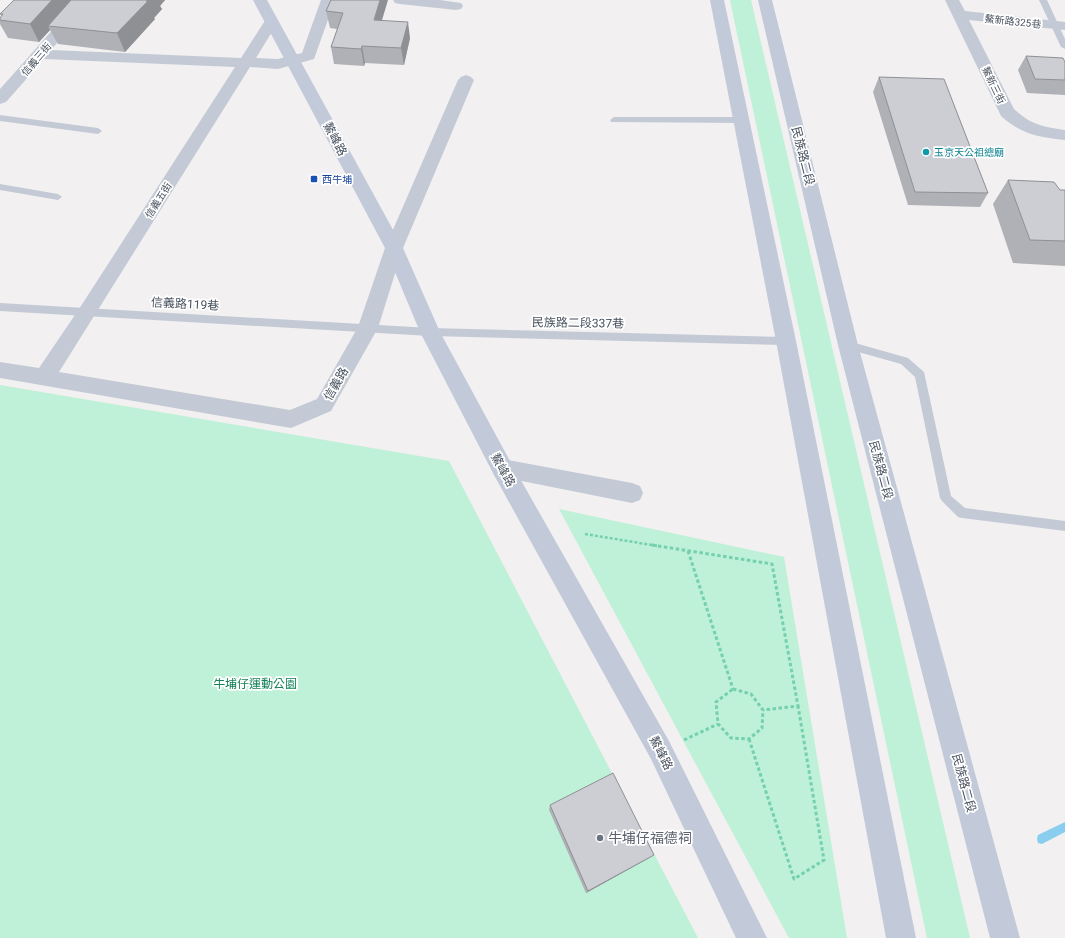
<svg xmlns="http://www.w3.org/2000/svg" width="1065" height="938" viewBox="0 0 1065 938" font-family="Roboto,'Noto Sans TC',sans-serif">
<style>
.green{fill:#bef1d7}
.lines{fill:none;stroke-linecap:round;stroke-linejoin:round}
.stream{fill:#89ceef;fill-rule:evenodd}
.path-far1{stroke:#74d0ad;stroke-width:2.5;stroke-dasharray:3 2;stroke-linecap:butt}
.path{stroke:#74d0ad;stroke-width:3;stroke-dasharray:3.5 2.5;stroke-linecap:butt}
.lane{fill:#c3cad5;fill-rule:evenodd}
.street{fill:#c3cad5;fill-rule:evenodd}
.secondary{fill:#c2cad9;fill-rule:evenodd}
.wall{fill:#afb1b6}
.shaded-wall{fill:#8f9094}
.building{fill:#ccced4;stroke:#8f9094}
.culture-dot{fill:#0f9aa8;stroke:#fff;stroke-width:1.5}
.transit-dot{fill:#1a4fb4;stroke:#fff;stroke-width:1.5}
.worship-dot{fill:#6b7280;stroke:#fff;stroke-width:1.5}
.labels{text-anchor:middle;stroke-width:3.5;stroke-linejoin:round;paint-order:stroke}
.far-street-label{font-size:10px;fill:#47515e;stroke:#fff}
.far-culture-label{font-size:10px;fill:#0d838f;stroke:#fff;text-anchor:start}
.far-transit-label{font-size:10px;fill:#164399;stroke:#fff;text-anchor:start}
.street-label{font-size:12px;fill:#47515e;stroke:#fff}
.park-label{font-size:12px;fill:#158258;stroke:#fff}
.near-worship-label{font-size:14px;fill:#5b616d;stroke:#fff;text-anchor:start}
</style>
<rect width="100%" height="100%" fill="#f2f0f0"/>
<path class="green" d="M730 0H751L970 938H927Z
M0 385 449 461 698 938H0Z
M559 509 784 557 847 938H789Z"/>
<g class="lines">
<path class="stream" d="M1065 822V832L1042 844 1038 843 1037 839 1038 835Z"/>
<path class="path-far1" d="M585 534 658 546"/>
<path class="path" d="M652 545 772 564 798 706 763 710
M688 551 733 689
M733 689 751 694 763 710 762 728 749 739 731 738 718 724 716 702Z
M749 739 794 879 824 860 798 706
M684 740 718 724"/>
<path class="lane" d="M1039 0H1047L1065 39V49L1061 47Z
M0 115 98 128 102 131 98 134 0 121Z
M614 117H741L745 120 741 123 611 122 610 120Z
M0 184 58 194 62 197 58 200 0 190Z
M0 303 430 328 786 337 790 338 791 341 790 344 786 345 430 336 0 311Z
M848 341 908 358 924 372 951 496 965 508 1065 521V531L962 518 958 517 942 501 940 498 915 377 901 364 844 348 843 345 844 342Z"/>
<path class="street" d="M79 0H94L51 50 241 58 266 19 271 18 276 19 278 22 256 58 278 59 302 53 321 0H335L314 59 278 69 250 67 59 372 290 410 317 399 358 327 385 248 458 80 461 77 466 75 471 77 474 80 403 248 378 328 331 411 291 428 0 378V362L39 368 81 306 235 67 44 59 6 102 0 104V89Z
M393 0H440L461 3 463 6 461 9 456 10 400 4 395 3Z
M945 0H959L965 11 1065 22V30L969 20 1014 109C1031 125 1043 127 1065 130V140C1038 137 1021 134 1001 116Z
M502 459 632 483 640 486 643 493 640 500 632 503 502 477 494 475 491 468 494 461Z"/>
<path class="secondary" d="M253 0H267L403 248 440 332 510 461 669 741 767 938H736L651 759 494 475 420 332 385 248Z
M710 0H724L796 341 916 938H886L776 341Z
M758 0H772L858 345 1020 938H990L838 345Z"/>
</g>
<path class="wall" d="M14 0H165L160 6 162 9 154 18 155 19 125 52 58 44 50 30 39 42 8 38 0 24V18L2 16 0 14Z
M331 0 382 21 410 38 404 65 365 63 364 66 334 64 331 47 337 29 330 28 326 11Z
M1026 56 1065 62V95L1027 93 1018 70Z
M879 77 988 193 980 207 908 205 873 92Z
M1008 180 1065 191V266L1013 263 993 204Z
M550 805 649 858 586 893 549 810Z"/>
<path class="shaded-wall" d="M52 0H77L48 26 50 30 39 42 30 24Z
M147 0H165L160 6 162 9 154 18 155 19 125 52 117 33Z
M380 0H388L377 37 374 20Z
M408 22 410 38 404 65 401 48Z
M362 46 365 63 364 66 361 49Z
M654 855 649 858 586 893 588 891Z"/>
<path class="building" d="M14 0H52L30 24 0 20V18L3 14H0Z
M71 0H147L146 1H148L117 33 48 26Z
M331 0H380L374 20 408 22 401 48 362 46 361 49 331 47 343 13 326 11Z
M1026 56 1063 58 1065 62V80L1035 79Z
M879 77 944 79 988 193 915 192Z
M1008 180 1054 182 1060 190H1065V241L1030 240Z
M613 773 654 855 588 891 550 805Z"/>
<circle class="culture-dot" cx="926" cy="152" r="4"/>
<rect class="transit-dot" x="310" y="175" width="8" height="8" rx="2"/>
<circle class="worship-dot" cx="600" cy="838" r="4"/>
<g class="labels">
<g class="far-street-label">
<text transform="translate(1013 21) rotate(6)" y="4">鰲新路325巷</text>
<text transform="translate(36 59) rotate(-49)" y="4">信義三街</text>
<text transform="translate(994 85) rotate(64)" y="4">鰲新三街</text>
<text transform="translate(158 200) rotate(-58)" y="4">信義五街</text>
</g>
<g class="far-culture-label">
<text x="934" y="156">玉京天公祖總廟</text>
</g>
<g class="far-transit-label">
<text x="322" y="183">西牛埔</text>
</g>
<g class="street-label">
<text transform="translate(335 139) rotate(62)" y="4">鰲峰路</text>
<text transform="translate(803 156) rotate(76)" y="4">民族路二段</text>
<text transform="translate(185 304) rotate(3)" y="4">信義路119巷</text>
<text transform="translate(578 323) rotate(1)" y="4">民族路二段337巷</text>
<text transform="translate(336 384) rotate(-60)" y="4">信義路</text>
<text transform="translate(503 470) rotate(61)" y="4">鰲峰路</text>
<text transform="translate(881 470) rotate(75)" y="4">民族路二段</text>
<text transform="translate(661 753) rotate(63)" y="4">鰲峰路</text>
<text transform="translate(964 783) rotate(75)" y="4">民族路二段</text>
</g>
<g class="park-label">
<text x="255" y="688">牛埔仔運動公園</text>
</g>
<g class="near-worship-label">
<text x="608" y="843">牛埔仔福德祠</text>
</g>
</g>
</svg>
